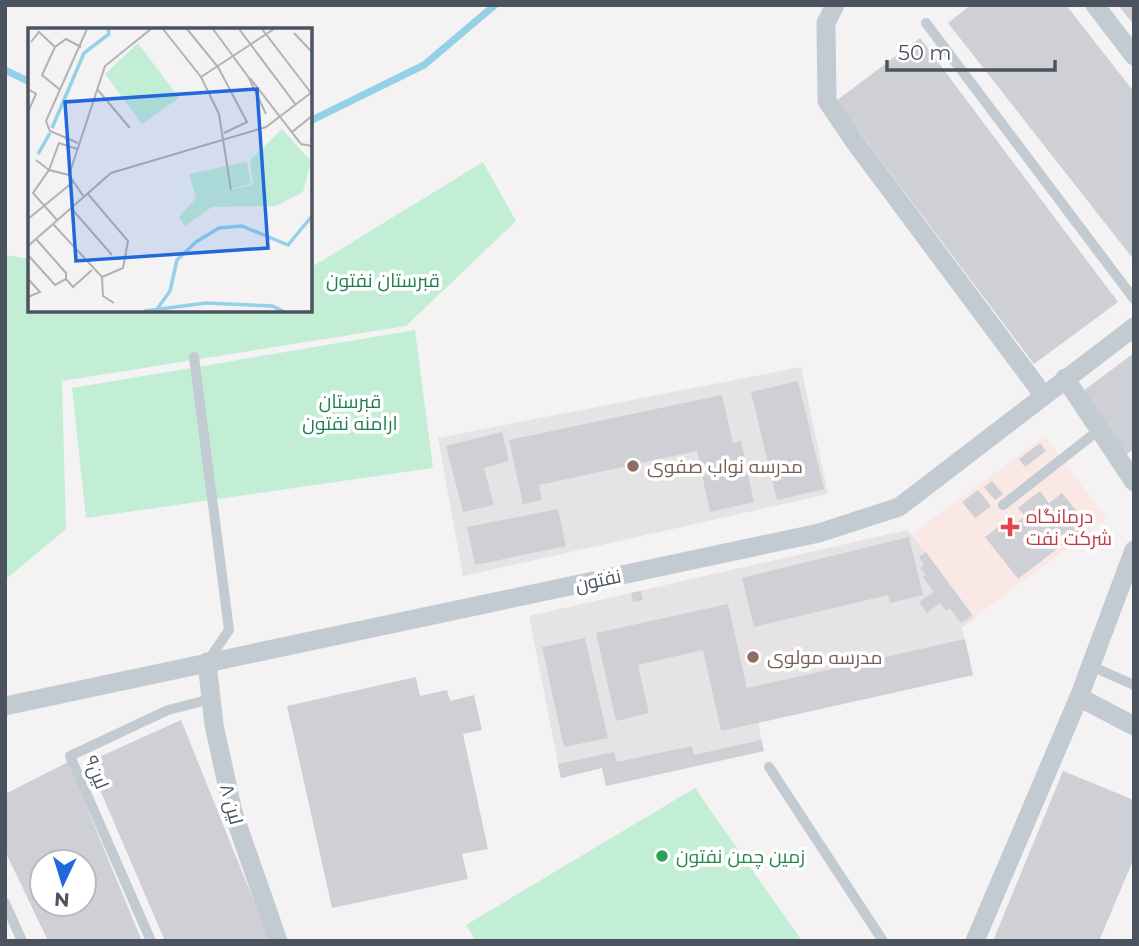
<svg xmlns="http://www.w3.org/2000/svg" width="1139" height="946" viewBox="0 0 1139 946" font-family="Montserrat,Cairo,sans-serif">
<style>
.education{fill:#e5e3e3}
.medical{fill:#fae8e5}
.green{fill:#c3eed6}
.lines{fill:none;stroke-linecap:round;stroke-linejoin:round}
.stream{stroke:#93d1e9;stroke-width:7}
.building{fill:#cfd0d5;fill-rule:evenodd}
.service{stroke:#c3cbd2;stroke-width:10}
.minor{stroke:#c3cbd2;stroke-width:19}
.education-dot{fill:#8d6e63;stroke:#fff;stroke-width:2.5}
.health-dot{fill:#e0444e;stroke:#fff;stroke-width:2.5}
.leisure-dot{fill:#2e9e5b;stroke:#fff;stroke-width:2.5}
.labels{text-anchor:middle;stroke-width:7;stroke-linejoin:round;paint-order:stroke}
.park-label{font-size:19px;fill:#1c7e53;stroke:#fff}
.education-label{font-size:19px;fill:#785e54;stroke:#fff;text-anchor:start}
.health-label{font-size:19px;fill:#be3a42;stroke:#fff;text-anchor:start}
.street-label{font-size:19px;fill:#4a535e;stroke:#fff}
.leisure-label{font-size:19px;fill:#27864d;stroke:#fff;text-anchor:start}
.inset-river{fill:none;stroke:#93d1e9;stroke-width:3.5}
.inset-road{fill:none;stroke:#b0b2b7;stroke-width:2}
.view{fill:#2268dd;fill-opacity:0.15;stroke:#2268dd;stroke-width:3.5}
.inset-edge{fill:none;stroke:#4a535e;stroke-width:3.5}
</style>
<rect width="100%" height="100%" fill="#f4f2f2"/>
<path class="education" d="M801 367 828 494 463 576 438 438Z
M907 530 926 552 975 617 962 628 973 675 758 723 764 751 606 786 602 768 561 778 529 616Z"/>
<path class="medical" d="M1045 436 1107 519 975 617 912 534Z"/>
<path class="green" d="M483 162 516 221 406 326 62 381 66 529 5 580V255L30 259V310H310V265H315Z
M415 330 433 468 86 518 72 388Z
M695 788 802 941H476L466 925Z"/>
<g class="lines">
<path class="stream" d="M5 70 30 82
M310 121 424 65 495 5"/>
</g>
<path class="building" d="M971 5H1066L1134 92V260L948 23Z
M1118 5H1134V25Z
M920 38 1118 302 1034 364 836 101Z
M1134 353V449L1125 455 1079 394Z
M798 381 824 489 777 500 751 392Z
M722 395 733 443 741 441 754 502 710 512 697 451 539 485 542 500 523 504 509 440Z
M502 432 509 461 484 468 494 505 463 512 446 446Z
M1040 443 1046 451 1025 467 1019 459Z
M992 481 1003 494 995 500 984 487Z
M978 490 991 506 975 518 962 502Z
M1040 491 1049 503 1062 493 1088 525 1018 579 985 537 1001 525 1006 531 1025 516 1018 508Z
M558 509 566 546 475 565 467 527Z
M909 537 923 595 890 603 888 595 754 627 742 578Z
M926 552 972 615 961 623 950 608 946 611 940 603 927 613 919 602 934 592 923 577 926 575 920 568 924 565 919 557Z
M641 591 643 600 633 602 631 593Z
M728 604 747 688 965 639 973 675 721 731 703 650 638 665 649 713 616 721 596 633Z
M585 638 608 738 564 747 542 647Z
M416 677 420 696 447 690 450 701 474 695 482 730 463 734 488 849 462 854 468 879 332 908 287 706Z
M181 720 270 941H165L88 762Z
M761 740 764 751 606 786 602 768 561 778 558 764 614 752 617 762 692 746 694 755Z
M68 762 142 941H48L5 851V794ZM42 862H84V904H42Z
M1063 771 1134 800V858L1099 941H993Z"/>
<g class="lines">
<path class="service" d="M926 23 1134 299
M194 357 229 630 207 662
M1003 505 1099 430
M1091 666 1134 685
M769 767 883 941
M5 903 22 941
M151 941 70 756 168 710 211 699"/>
<path class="minor" d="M835 5 826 23 827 101 854 141 1044 396
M1095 5 1134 56
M1065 378 1134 482
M207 662 214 725 233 812 278 941
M1079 697 1134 726
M5 706 819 533 899 507 1134 327
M975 941 1079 697 1134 550"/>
</g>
<g class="education-dot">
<circle cx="633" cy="466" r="7"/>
<circle cx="753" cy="657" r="7"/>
</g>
<path class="health-dot" d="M1006.5 516.5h7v7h7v7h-7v7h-7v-7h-7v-7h7z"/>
<circle class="leisure-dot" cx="662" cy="856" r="7"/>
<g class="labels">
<g class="park-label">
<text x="383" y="287">قبرستان نفتون</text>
<text x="350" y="408">قبرستان<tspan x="350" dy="22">ارامنه نفتون</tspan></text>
</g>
<g class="education-label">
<text x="647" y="473">مدرسه نواب صفوی</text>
<text x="767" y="664">مدرسه مولوی</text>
</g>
<g class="health-label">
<text x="1026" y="523">درمانگاه<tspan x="1026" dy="22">شرکت نفت</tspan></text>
</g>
<g class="street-label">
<text transform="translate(598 580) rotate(-12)" y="7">نفتون</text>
<text transform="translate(97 772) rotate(68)" y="7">لین۹</text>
<text transform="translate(232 804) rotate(75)" y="7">لین ۸</text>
</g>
<g class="leisure-label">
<text x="676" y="863">زمین چمن نفتون</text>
</g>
</g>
<g transform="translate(28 28)">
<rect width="284" height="284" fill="#f4f2f2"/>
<path d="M110 15 151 70 114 96 77 46ZM254 101 283 133 275 164 248 178 184 179 157 198 151 189 168 170 161 146 219 134 223 156 179 167 225 157 222 132Z" fill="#c3eed6"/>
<path class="inset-river" d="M24 100 56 25 81 6 80 1M10 126 22 105M129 281 142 263 149 232 168 214 191 200 214 198 260 217 284 188M116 283 178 275 244 278 255 283"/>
<path class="inset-road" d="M135 1 173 49 191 86 203 162M159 1 190 39 219 94 196 105M185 1 221 50 238 86M211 1 268 77M234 1 283 65M266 5 284 24M3 14 11 4 27 19M173 49 246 1M222 50 273 116 284 118M0 61 8 66 0 84M31 61 14 47 27 19 38 11 53 19M69 61 102 100M264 104 284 88M50 115 22 103 18 93 59 1M8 132 21 142 31 115 49 121M56 169 41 147 77 38 123 1M43 180 84 227M0 191 45 154M29 192 5 165 21 142 41 147M25 196 74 249 95 240 100 213 60 166M8 211 38 245V251M0 218 83 145 238 99 284 64M0 227 27 257 38 251 45 259 64 242M74 249 75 268 86 275M0 251 12 264 0 269"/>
<path class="view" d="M229 61 240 220 48 233 37 74Z"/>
<rect width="284" height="284" class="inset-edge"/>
</g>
<rect width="1139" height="946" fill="none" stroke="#4a535e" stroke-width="14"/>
<g transform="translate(63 883) rotate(184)"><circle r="33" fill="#ffffff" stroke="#b7babf" stroke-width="2"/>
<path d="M0-5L12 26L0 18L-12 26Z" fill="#2268dd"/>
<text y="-10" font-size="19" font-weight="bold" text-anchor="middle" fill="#4a535e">N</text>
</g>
<path d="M887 60v10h168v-10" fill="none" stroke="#4a535e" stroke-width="3.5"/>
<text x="898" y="60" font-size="21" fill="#4a535e" stroke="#ffffff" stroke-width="5" paint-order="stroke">50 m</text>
</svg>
